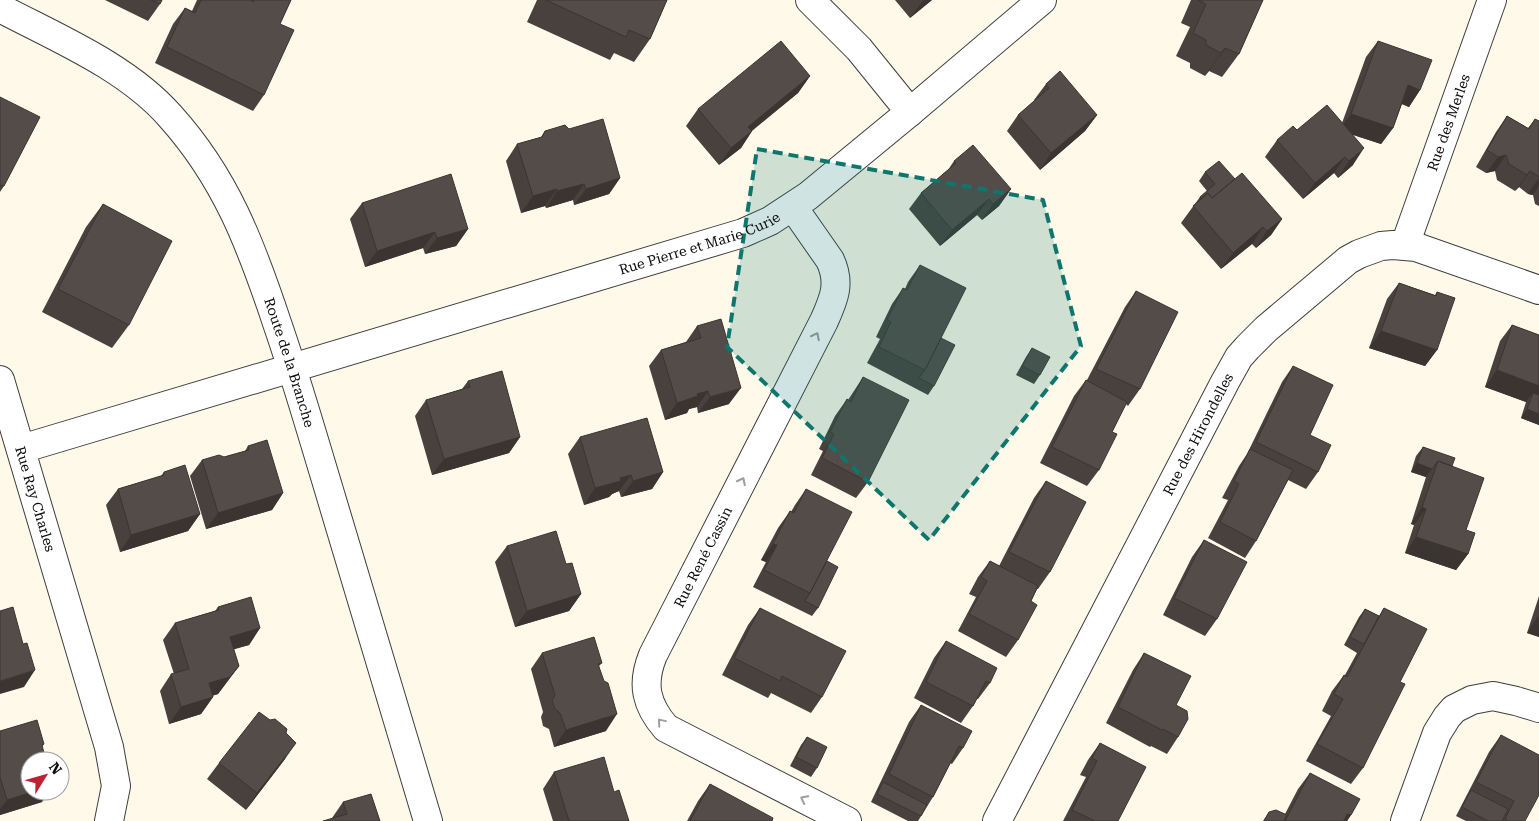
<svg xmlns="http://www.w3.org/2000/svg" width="1539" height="821" viewBox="0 0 1539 821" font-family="'Roboto Serif',serif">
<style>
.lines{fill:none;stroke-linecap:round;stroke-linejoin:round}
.street-casing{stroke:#3e3e3e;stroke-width:30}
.street{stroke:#fff;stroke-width:28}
.wall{fill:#48413e}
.shaded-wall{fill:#3b3532}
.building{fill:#544c48;stroke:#3b3532}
.oneway{stroke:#9d9d9d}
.marked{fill:#0f766e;fill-opacity:0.2;stroke:#0f766e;stroke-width:4;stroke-dasharray:10 6;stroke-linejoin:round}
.labels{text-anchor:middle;stroke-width:5;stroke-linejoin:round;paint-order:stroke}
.street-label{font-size:14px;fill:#0b0b0b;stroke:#fff}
</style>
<rect width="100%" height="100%" fill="#fff9ea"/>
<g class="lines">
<g class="street-casing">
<g id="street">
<path d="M810 0 859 49 910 112"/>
<path id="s1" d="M0 8C57 38 127 67 170 116 226 178 251 245 277 323 295 375 310 427 326 480 360 593 394 707 428 821"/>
<path d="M793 207 830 260C841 283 834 299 824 321L653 655C641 684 646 705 666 728L847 821"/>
<path id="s2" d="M1405 245 1492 0"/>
<path id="s3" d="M0 380 109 747 116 786 109 821"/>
<path id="s4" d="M21 449 743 233 770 221 808 196 910 112 1042 0"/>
<path id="s5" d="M997 821 1225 382 1239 357 1248 347 1266 329 1348 260 1359 254 1381 246 1393 245 1416 247 1539 290"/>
<path d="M1405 821 1437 733 1447 717 1454 709 1472 700 1493 696 1516 701 1539 708"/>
</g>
</g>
<use href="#street" class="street"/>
</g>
<path class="wall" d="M105 0H162L160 4 148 21Z
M197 0H291L280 24 264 95 253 111 155 63 173 24 185 8 192 11Z
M537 0H667L650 39 634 62 614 53 610 60 527 22Z
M895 0H932L910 18Z
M1191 0H1263L1239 54 1222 77 1209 71 1205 76 1190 68V63L1176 56 1190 27 1181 23Z
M1378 41 1420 90 1409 107 1402 104 1393 128 1381 144 1353 135V165L1338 178 1334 173 1303 199 1265 157 1277 140 1297 130 1342 123 1366 57Z
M810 76 798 93 752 131 741 148 719 165 686 126 698 109Z
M1046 84 1097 115 1085 131 1040 170 1007 131 1018 115 1034 101V100Z
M0 97 4 186 0 192Z
M1507 116 1528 128 1535 119 1539 121V206L1535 204 1533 195 1528 194 1519 187 1515 191 1497 180 1495 171 1486 173 1476 167 1496 132Z
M545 131 620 178 609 194 574 205 573 200 546 208 545 206 521 213 506 161 517 144 541 137Z
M954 161 1011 189 999 206 982 220 977 215 940 246 909 209 921 193 948 170Z
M1205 172 1235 179 1282 219 1271 235 1256 248 1252 244 1221 269 1181 223 1200 197 1207 191 1199 181Z
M362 203 468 229 456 246 425 254 423 248 365 267 350 219Z
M103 204 129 325 112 348 42 312 86 227Z
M920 265 941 338 934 386 928 395 867 363 880 339 876 337 892 304 903 288 905 289 908 282Z
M1399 283 1435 295 1437 292V350L1425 366 1369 348 1387 299Z
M1136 291 1140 389 1128 406 1126 404 1112 432 1099 470 1087 486 1040 463 1074 396 1086 380H1087L1125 307Z
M1512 325 1539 335V425L1521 418 1526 402 1485 387 1500 341Z
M697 326 729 404 698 413 697 407 689 409 687 413 665 420 649 366 661 350 686 342Z
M1032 348 1040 375 1034 384 1016 375 1026 357Z
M1293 366 1310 435 1318 472 1306 489 1288 480 1256 541 1245 558 1208 538 1228 500 1222 498 1239 466 1247 454 1282 382Z
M863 377 868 482 856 498 811 475 823 451 819 449 835 416 847 399 848 400 852 394Z
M468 381 520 437 509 453 432 475 415 416 426 400 462 389Z
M580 437 663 472 652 489 621 497 619 491 612 494 609 497 584 505 568 454Z
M248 446 283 493 272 510 206 529 190 476 202 460 224 457 245 451Z
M1423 447 1452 466 1466 530 1468 554 1456 570 1405 553 1414 525 1411 524 1426 477 1411 472 1416 456Z
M164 472 200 514 188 531 120 552 106 505 118 489 161 476Z
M1046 481 1050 572 1038 589H1037L1031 601 1018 640 1006 657 958 631 976 597 969 594 978 577 990 561 999 566 1034 498Z
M806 489 827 561 818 608 812 616 753 587 766 562 761 560 778 528 790 511 791 512 795 505Z
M1204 540 1217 619 1205 636 1163 615 1192 557Z
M507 546 566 564 581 594 569 611 515 627 495 562Z
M1539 596V637L1527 633Z
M218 607 260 628 249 645 233 649 239 666 218 694 212 696 213 697 201 714 169 724 160 691 171 674H174L163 640 175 623 215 611Z
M760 608 822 697 811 713 771 693 768 698 722 675 748 625Z
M1384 608 1400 682 1363 768 1351 784 1306 761 1331 716 1322 711 1332 691 1344 675H1345L1357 653 1344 645 1359 617 1365 609 1379 616Z
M946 641 990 683 978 699H977L973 706 961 723 914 698 934 658Z
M542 653 602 663 599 666 606 731 554 747 549 729 543 726 541 717 543 712 531 669Z
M1144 653 1176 705 1178 737 1167 754 1151 746 1150 747 1106 723 1133 670Z
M921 705 963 748 952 764 950 763 933 797 918 821H908L871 802 909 722Z
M270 720 285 759 246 810 207 779 219 763Z
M0 731 44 744 42 747V802L0 815Z
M1501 735 1525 821H1466L1456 816 1489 752Z
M807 737 817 768 811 777 790 766 801 745Z
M1100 743 1118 821H1063L1086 777 1080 775 1088 760Z
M554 772 614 792 629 821H553L543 789Z
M1310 773 1351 815 1347 821H1263L1269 812 1285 814 1298 789Z
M710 784 772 821H687L698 801Z
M343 802 380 821 332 818Z"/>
<path class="shaded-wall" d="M924 0H932L910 18 922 2Z
M1225 48 1209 71 1205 76 1221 53Z
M810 76 798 93 736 143 748 127Z
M1408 85 1420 90 1409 107 1397 102Z
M1351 114 1393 128 1381 144 1339 130Z
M1097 115 1085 131 1040 170 1051 153Z
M752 131 741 148 719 165 731 148Z
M1364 148 1353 165 1338 178 1349 161Z
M1506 155 1495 171 1486 173 1498 157Z
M1345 157 1334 173 1303 199 1315 183Z
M1530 171 1519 187 1515 191Z
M620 178 609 194 574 205 586 189Z
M1539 178V185L1533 195 1528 194Z
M584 184 573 200 546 208 557 191Z
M557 189 545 206 521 213 533 196Z
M1011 189 999 206 982 220 993 204Z
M989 199 977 215 940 246 952 230Z
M1282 219 1271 235 1256 248 1267 231Z
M1263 227 1252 244 1221 269 1233 253Z
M468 229 456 246 425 254 437 238Z
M435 232 423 248 365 267 377 251Z
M1381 331 1437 350 1425 366 1369 348Z
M1497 370 1539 386V406L1533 393 1526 402 1485 387Z
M741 388 729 404 698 413 710 397Z
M708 391 697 407 689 409 687 413 665 420 677 403 697 394Z
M1527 409 1539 414V425L1521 418Z
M520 437 509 453 432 475 444 459Z
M1417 463 1432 469 1426 477 1411 472Z
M663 472 652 489 621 497 633 481Z
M631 475 619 491 612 494 609 497 584 505 595 488Z
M283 493 272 510 206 529 218 513Z
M1422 507 1426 509 1414 525 1411 524Z
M200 514 188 531 120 552 131 535Z
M1416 537 1468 554 1456 570 1405 553Z
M773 544 777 545 766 562 761 560Z
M581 594 569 611 515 627 527 611Z
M1538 616 1539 617V637L1527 633Z
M260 628 249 645 218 654 230 637Z
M239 666 218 694 197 700 209 683Z
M35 670 24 687 0 694V681Z
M213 697 201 714 169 724 181 707Z
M617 714 606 731 554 747 566 730Z
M296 743 285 759 246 810 257 793Z
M36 791H50L42 802 0 815V809L7 800Z
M1347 814 1351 815 1347 821H1342Z"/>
<path class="building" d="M151 0H162L160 4Z
M201 0H250L253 2 254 0H291L280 24 294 30 264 95 167 47 185 8 195 13Z
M546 0H667L650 39 629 30 626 37Z
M1198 0H1263L1239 54 1225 48 1221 53 1206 45V40L1193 33 1206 4Z
M781 41 810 76 748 127 752 131 731 148 698 109Z
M1378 41 1432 60 1420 90 1408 85 1393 128 1351 114Z
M1060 71 1097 115 1051 153 1018 115 1049 88 1046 84Z
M0 97 40 117 4 186 0 185Z
M1327 105 1364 148 1349 161 1345 157 1315 183 1277 140 1293 126 1297 130Z
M1507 116 1529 129 1535 119 1539 121V177L1530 171 1527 175 1509 164 1506 155 1498 157 1487 150Z
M603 119 620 178 586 189 584 184 557 191V189L533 196 517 144 542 137 545 131 565 125 569 129Z
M973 145 1011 189 993 204 989 199 952 230 921 193 956 163 954 161Z
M1219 161 1235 179 1212 198 1208 193 1201 199 1200 197 1215 184 1205 172Z
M1242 173 1282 219 1267 231 1263 227 1233 253 1193 206 1208 193 1212 198Z
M451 174 468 229 437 238 435 232 377 251 362 203Z
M103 204 172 241 129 325 58 289Z
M920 265 966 288 925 370 879 347 891 322 887 320 903 288 907 290Z
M1399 283 1436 296 1437 292 1455 298 1437 350 1381 331Z
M1136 291 1178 312 1140 389 1096 369Z
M721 319 741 388 710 397 708 391 697 394 698 396 677 403 661 350 701 338 697 326Z
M1512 325 1539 335V386L1497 370Z
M941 338 955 345 934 386 919 378 925 370Z
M1032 348 1050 357 1040 375 1022 366Z
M1293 366 1333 385 1310 435 1331 445 1318 472 1256 442Z
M502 371 520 437 444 459 426 400 470 387 468 381Z
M863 377 909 400 868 482 822 458 834 434 830 432 847 399 851 402Z
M1086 380 1127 402 1112 432 1117 434 1099 470 1052 447Z
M1533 393 1539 395V414L1527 409Z
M647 418 663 472 633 481 631 475 620 478 621 481 595 488 580 437Z
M267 440 283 493 218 513 202 460 219 455 224 457 249 450 248 446Z
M1423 447 1455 458 1452 466 1438 461 1432 469 1417 463Z
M1250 449 1293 470 1256 541 1220 522 1239 484 1234 481Z
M1438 461 1484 478 1466 530 1475 533 1468 554 1416 537 1426 509 1422 507Z
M185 465 200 514 131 535 118 489 164 475V472Z
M1046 481 1086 502 1050 572 1009 552Z
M806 489 852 512 810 593 764 570 777 545 773 544 781 528 790 511 794 513Z
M556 531 566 564 572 563 581 594 527 611 507 546Z
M1204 540 1247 562 1217 619 1174 598Z
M827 561 838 567 818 608 805 601 810 593Z
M990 561 1038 586 1031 601 1037 605 1018 640 969 614 987 581 981 577Z
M251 597 260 628 230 637 239 666 230 677 209 683 213 697 181 707 171 674 189 669 175 623 219 610 218 607Z
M13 607 23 644 27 643 35 670 0 681V611Z
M760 608 846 651 822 697 782 676 780 681 734 658Z
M1384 608 1427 629 1400 682 1405 684 1363 768 1317 744 1343 699 1334 694 1344 675 1347 677Z
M1365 609 1379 616 1364 644 1350 637Z
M594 637 602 663 598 664 604 681 608 683 617 714 566 730 560 713 555 709 552 701 555 695 542 653Z
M946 641 997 668 990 683 986 681 973 706 926 682Z
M1144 653 1191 676 1176 705 1187 711 1188 719 1178 737 1163 729 1162 730 1118 707Z
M921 705 972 731 963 748 959 746 933 797 889 774Z
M259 712 270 720 275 719 287 729 286 733 296 743 257 793 219 763Z
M37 720 44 744 42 745 46 761H30V791H36L7 800 0 777V731Z
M1501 735 1539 755V795L1525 821H1508L1505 819 1514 801 1476 782Z
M807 737 827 747 817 768 796 757Z
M1100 743 1146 767 1118 821H1095L1072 810 1097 761 1092 758Z
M604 757 614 792 619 790 629 821H569L554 772Z
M1310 773 1360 799 1351 815 1347 814 1344 821H1285Z
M883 782 927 805 921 816 877 794Z
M710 784 773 818 772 821H690Z
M1471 790 1508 809 1502 821H1488L1462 807Z
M371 794 380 821H323L347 814 343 802Z
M1276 810 1287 815 1284 821H1264L1269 812Z"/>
<defs><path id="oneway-chevron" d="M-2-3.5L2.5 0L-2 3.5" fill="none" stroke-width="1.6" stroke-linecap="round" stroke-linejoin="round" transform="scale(1.25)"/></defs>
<g class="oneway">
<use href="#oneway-chevron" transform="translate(816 336) rotate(-63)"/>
<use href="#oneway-chevron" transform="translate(742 481) rotate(-63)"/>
<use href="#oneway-chevron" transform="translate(661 722) rotate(-130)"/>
<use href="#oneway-chevron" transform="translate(804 799) rotate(-153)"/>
</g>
<path class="marked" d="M757 149 1043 200 1081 346 929 540 727 347Z"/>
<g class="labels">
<g class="street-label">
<text dy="5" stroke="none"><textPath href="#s2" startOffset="130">Rue des Merles</textPath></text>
<text dy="5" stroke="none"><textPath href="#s4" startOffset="709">Rue Pierre et Marie Curie</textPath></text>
<text dy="5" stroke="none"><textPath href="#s1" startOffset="479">Route de la Branche</textPath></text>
<text dy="5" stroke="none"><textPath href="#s5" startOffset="436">Rue des Hirondelles</textPath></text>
<text dy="5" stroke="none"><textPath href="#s3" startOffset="124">Rue Ray Charles</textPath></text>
<text transform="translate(703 557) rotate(-63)" y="5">Rue René Cassin</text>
</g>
</g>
<g transform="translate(45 776) rotate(53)"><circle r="24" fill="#ffffff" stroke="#9d9d9d"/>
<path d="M0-4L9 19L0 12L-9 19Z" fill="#bc2234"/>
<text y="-8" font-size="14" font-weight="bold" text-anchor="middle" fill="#0b0b0b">N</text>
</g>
</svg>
